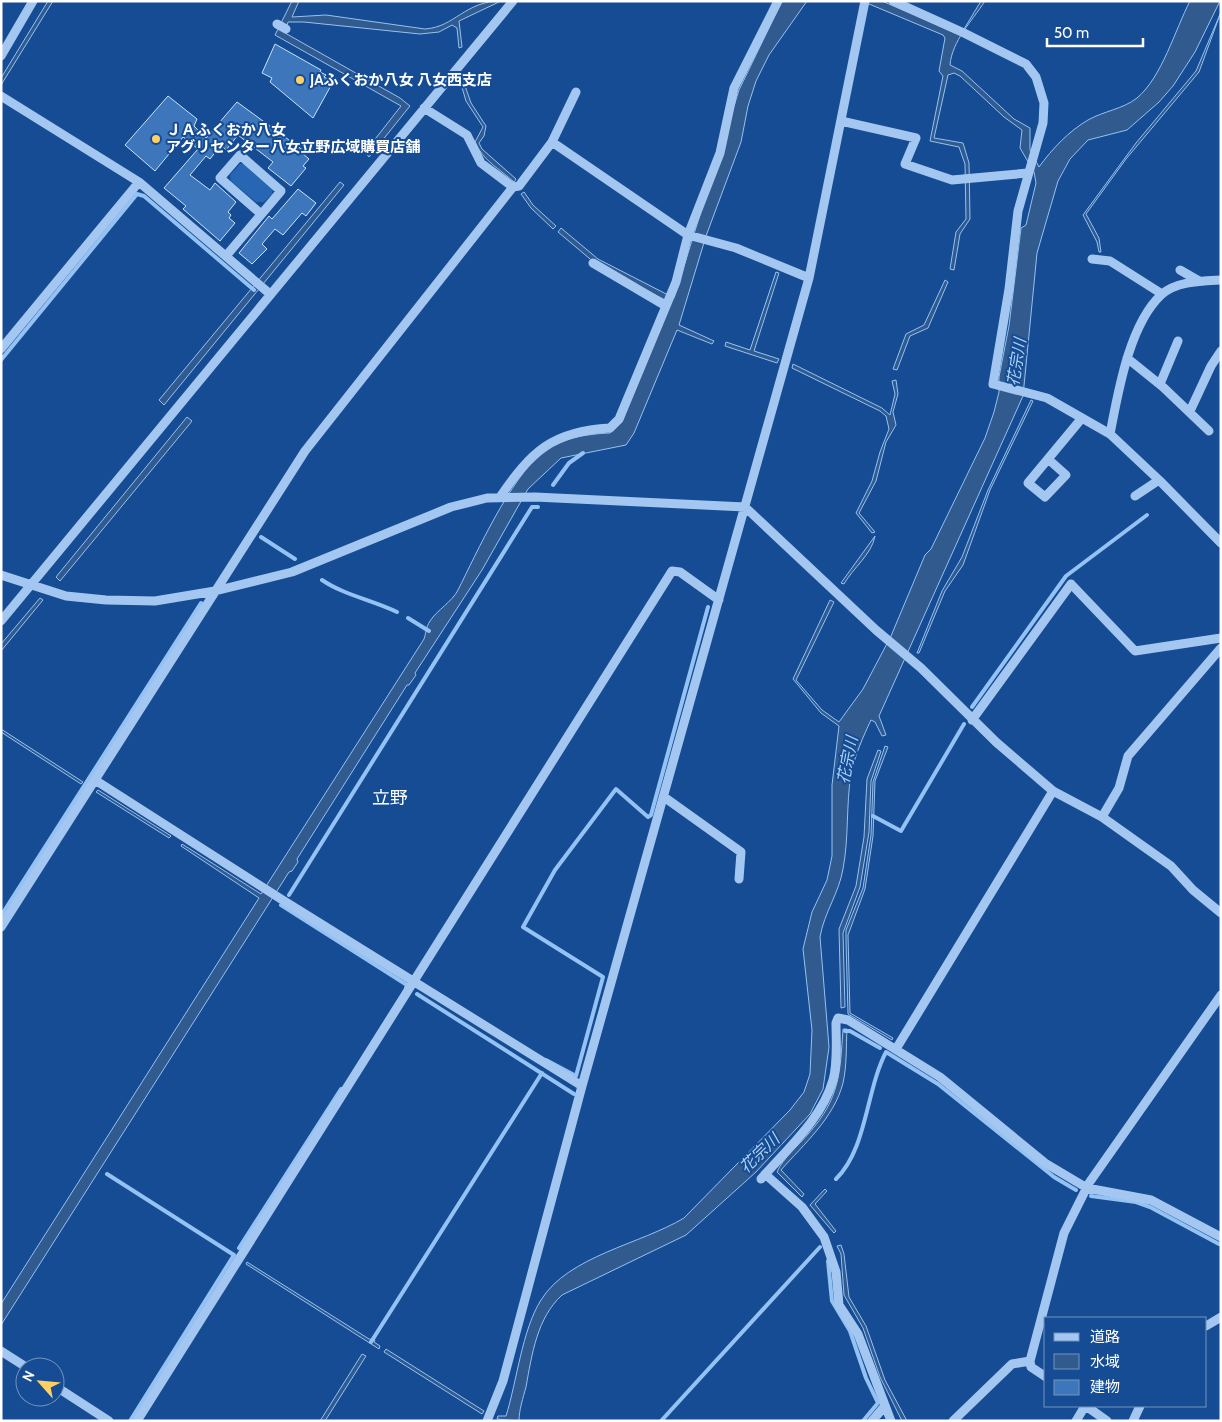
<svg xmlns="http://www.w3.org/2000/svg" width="1222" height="1422" viewBox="0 0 1222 1422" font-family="Cabin,'Noto Sans JP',sans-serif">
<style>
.green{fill:#2766b2}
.water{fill:#315a8e;stroke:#95c2f4}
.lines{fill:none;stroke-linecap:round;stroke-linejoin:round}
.stream{stroke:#95c2f4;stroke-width:4}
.building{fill:#3d76bb;stroke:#cae1fc}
.minor{stroke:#a3c7f1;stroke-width:9}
.poi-dot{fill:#ffd164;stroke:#154c93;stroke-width:2}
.labels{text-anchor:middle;stroke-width:4;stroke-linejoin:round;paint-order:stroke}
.poi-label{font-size:15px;font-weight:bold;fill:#fff;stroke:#154c93;text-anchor:start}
.water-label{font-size:16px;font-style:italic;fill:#afd1f8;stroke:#154c93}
.quarter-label{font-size:18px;fill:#fff;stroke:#154c93}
</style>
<rect width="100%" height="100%" fill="#154c93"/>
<path class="green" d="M240 164H244L273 188 272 194 264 202H256L231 181 230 175Z"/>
<path class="water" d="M48 1H53L1 85V78Z
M292 1H299L292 17 326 15 425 29C455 27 465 1 501 1L459 21 462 47 459 48 457 28 452 25 439 32 420 34 304 22H288L285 33 400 98 410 106 369 157 365 152 401 106 275 35Z
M782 1H807L769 55 756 81 748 106 741 142 706 236 679 325 714 341 712 344 677 330 634 433 626 445 561 458 528 489 482 570 415 673 416 675 409 685H407L297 859 298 862 292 871 289 872 1 1325V1304L259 898 181 846 182 844 261 894 424 639C426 633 426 627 430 621 437 610 452 602 458 590 477 552 510 479 542 453 560 438 587 434 610 433L622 422 671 303 596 264 558 232 561 228 598 259 674 298 739 90Z
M862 1H882L955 33 964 29 981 1H985C972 21 952 41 950 65L962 71 1014 119 1030 128V150L1039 167C1052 149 1069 131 1088 120 1104 111 1123 109 1137 98 1162 77 1175 30 1190 1H1220L1195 52 1173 86 1159 102 1127 130 1088 140 1070 159 1058 181 1037 253 1023 396 879 716 886 735 882 736 875 722 871 720C863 737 855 755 851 774 846 805 849 837 843 869 839 893 824 913 820 937L829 1047 823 1089 810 1114 756 1172 686 1235 562 1295C537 1318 532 1354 526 1387 523 1398 519 1410 519 1421L497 1419 498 1416H506C517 1381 522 1330 541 1300 568 1256 641 1244 684 1218L790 1110 804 1092 810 1074 812 1030 803 949 812 912 827 880 832 856V785L839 726 821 713 793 679 830 600 834 602 796 680 822 710 839 722 863 689 891 636 925 555 931 549 985 438 994 412 999 392V377L1009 326 1021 228 1026 225 1036 183 1034 172 1020 148 1022 130 1004 117 960 76 954 73 948 75 934 138 963 143 969 163 970 219 960 234 954 270 950 269 956 232 966 219 965 164 959 147 930 141 943 76 939 71 945 38 943 35Z
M1221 12 1199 72 1126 159 1086 214 1099 238 1101 252H1099L1097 242 1083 215 1136 143 1196 71Z
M464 83 471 103 486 126 484 136 479 143 482 149 516 179 514 182C500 169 483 161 475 142L483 127 466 101 461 84Z
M340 182 344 185 164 405 159 400Z
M524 192 533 205 556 226 553 229 531 208 521 194Z
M776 272 779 273 754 351 779 359 777 363 725 346 726 342 750 350Z
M945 280 948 282 928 328 910 336 897 370 893 369 906 334 924 325Z
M793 364 882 408 890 415 895 394 892 381 896 380 898 394 893 412 896 425 886 442 876 481 859 513 875 532 872 533 856 513 872 481 880 452 889 429 886 416 880 411 792 368Z
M1031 400 1033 401 990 490 963 565 945 591 919 653H917L942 591 962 557 988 490Z
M187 417 192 421 188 426 60 581 56 577Z
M875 536C872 554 853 568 844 584L841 583Z
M40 598 43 600 1 651V644Z
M1 729 83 782 81 784 1 732Z
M885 746 888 747 875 781 873 836 865 889 848 935 850 1013 893 1038 892 1040 848 1014 846 942V930L863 888 871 835 873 782Z
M878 750 881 751 871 781 869 832 860 887 843 933 845 1007 841 1008 839 929 856 886 864 837 867 779Z
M98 790 171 836 169 838 96 792Z
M843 1029H847C846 1046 847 1066 843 1083 834 1118 804 1144 781 1170L804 1194 802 1197 777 1172C783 1158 799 1145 809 1133 840 1098 840 1073 843 1029Z
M825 1189 827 1191 815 1204 836 1231 834 1233 810 1205Z
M841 1245 844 1254 849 1297 866 1326 885 1380 907 1421H902L880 1377 863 1328 844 1295 841 1254 837 1246Z
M247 1262 369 1339 375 1340 374 1342 380 1346 379 1349 246 1264Z
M386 1349 484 1411 482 1414 384 1352Z
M362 1354 366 1356 325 1421H320Z"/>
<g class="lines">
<path class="stream" d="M1 360 137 194 144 196 254 290
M553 485 569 463 583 453
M261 537 295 559
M322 580C344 595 372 600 397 612
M408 618 429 631
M972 707 1066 576 1147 515
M873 816 901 831 964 724
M289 895 532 507H538
M281 905 407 985 406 988
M1 916 201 603
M417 994 574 1094
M845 1031H850L880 1048
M546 1060 576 1076 603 977 523 927 555 870 616 789 648 817 651 815 708 607
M107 1174 234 1255 130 1421
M836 1179C867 1149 866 1090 886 1052L938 1084 1054 1177 1076 1190
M1091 1196 1136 1202 1150 1207 1219 1244
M239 1248 341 1089
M828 1261 832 1301 850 1331 866 1378 878 1403 863 1421
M371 1342 542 1073
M661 1421 820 1247
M881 1421H886"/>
</g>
<path class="building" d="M275 44 321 70 320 72 326 75 324 77 333 82 313 118 270 82 272 78 262 73Z
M168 96 197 119 194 126 206 138 237 102 304 151 302 153 309 159 303 166 306 168 291 186 268 168 273 162 238 135 226 150 221 145 210 159 206 156 190 175 210 190 215 183 236 202 228 212 231 215 229 218 235 223 220 241 183 209 186 206 164 188 198 149 183 137 155 171 125 145Z
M298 189 316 203 306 216 302 213 283 235 275 229 262 244 267 249 252 264 239 253 269 216 272 219Z"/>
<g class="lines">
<path class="minor" d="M893 1 964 33 1026 64 1036 77 1044 103 1043 123 1018 211 1009 289 993 384 1047 398 1110 434 1160 481 1221 543
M277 24 286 29
M1 56 33 1
M1 96 139 182 270 294
M424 108 467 135 481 163 513 187
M841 121 916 138 905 164 952 180 1028 173
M552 142 576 92
M226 256 281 191 240 155 220 178 261 214
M1092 259 1110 261 1162 294
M593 263 666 306
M1180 270 1199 281
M1 349 139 182
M1127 358 1163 387 1209 431
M1160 384 1178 341
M1190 411 1211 366 1221 351
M1110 434C1118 393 1129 325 1161 295 1176 281 1203 281 1221 280
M1048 459 1066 475 1045 497 1028 483 1082 418
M1135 496 1159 480
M500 497C531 452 552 431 610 428L619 419 676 282 688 235 720 153 734 88 778 1
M1 575 66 596 106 600 155 601 215 591 292 572 451 507 487 498 535 497 745 507 876 630 921 668 996 742 1053 791 1102 817 1171 866 1193 890 1221 913
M1 621 513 1
M972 720 1071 584 1135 651 1221 638
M95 780 281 899 582 1086
M664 797 741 852 739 879
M1102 817 1119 788 1128 756 1221 648
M1 927 305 451 513 187 519 186 552 142 688 235 736 248 809 278
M896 1049 1053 791
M765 1174 802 1207 824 1237 836 1272 839 1305 858 1334 891 1421
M761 1179C787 1149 822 1119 833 1080 838 1062 836 1041 836 1023L838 1018 848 1020 940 1077 1045 1163 1087 1188 1151 1200 1221 1237
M1206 1326 1221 1317
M1 1351 26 1367
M1046 1377 1031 1367 1030 1361 1064 1233 1089 1183 1221 995
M55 1386 109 1421
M1086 1406 1107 1421
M137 1421 672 571 680 572 719 600
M487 1421 503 1381 582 1086 809 278 865 1
M872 1421 884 1407
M953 1421 1012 1364 1030 1361
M1076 1421 1085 1406
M1133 1421 1140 1406"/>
</g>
<g class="poi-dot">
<circle cx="300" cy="80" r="5"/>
<circle cx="156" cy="139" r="5"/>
</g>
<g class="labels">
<g class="poi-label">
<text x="310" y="85">JAふくおか八女 八女西支店</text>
<text x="166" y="135">ＪＡふくおか八女<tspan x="166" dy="17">アグリセンター八女立野広域購買店舗</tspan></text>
</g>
<g class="water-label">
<text transform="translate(1016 362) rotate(-81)" y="6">花宗川</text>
<text transform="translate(847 760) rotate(-79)" y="6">花宗川</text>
<text transform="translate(759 1153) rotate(-44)" y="6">花宗川</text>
</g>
<g class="quarter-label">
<text x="390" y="804">立野</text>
</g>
</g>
<rect width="1222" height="1422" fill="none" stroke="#ffffff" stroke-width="5"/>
<rect x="1044" y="1317" width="162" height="90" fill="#154c93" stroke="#7394be"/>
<rect x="1054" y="1333" width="25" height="8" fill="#a3c7f1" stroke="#7394be"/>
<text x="1090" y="1342" font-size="15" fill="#ffffff">道路</text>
<rect x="1054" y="1354" width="25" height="15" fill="#315a8e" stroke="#7394be"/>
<text x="1090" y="1367" font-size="15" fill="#ffffff">水域</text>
<rect x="1054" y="1380" width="25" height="15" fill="#3d76bb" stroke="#7394be"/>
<text x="1090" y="1392" font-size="15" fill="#ffffff">建物</text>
<g transform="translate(40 1382) rotate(297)"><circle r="24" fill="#154c93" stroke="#7394be"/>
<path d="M0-4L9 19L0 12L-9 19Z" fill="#ffd164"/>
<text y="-8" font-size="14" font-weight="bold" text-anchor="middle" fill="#ffffff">N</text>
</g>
<path d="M1047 38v8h96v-8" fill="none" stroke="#ffffff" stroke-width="2.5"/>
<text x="1054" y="38" font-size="15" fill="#ffffff" stroke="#154c93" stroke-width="4" paint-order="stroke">50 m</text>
</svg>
